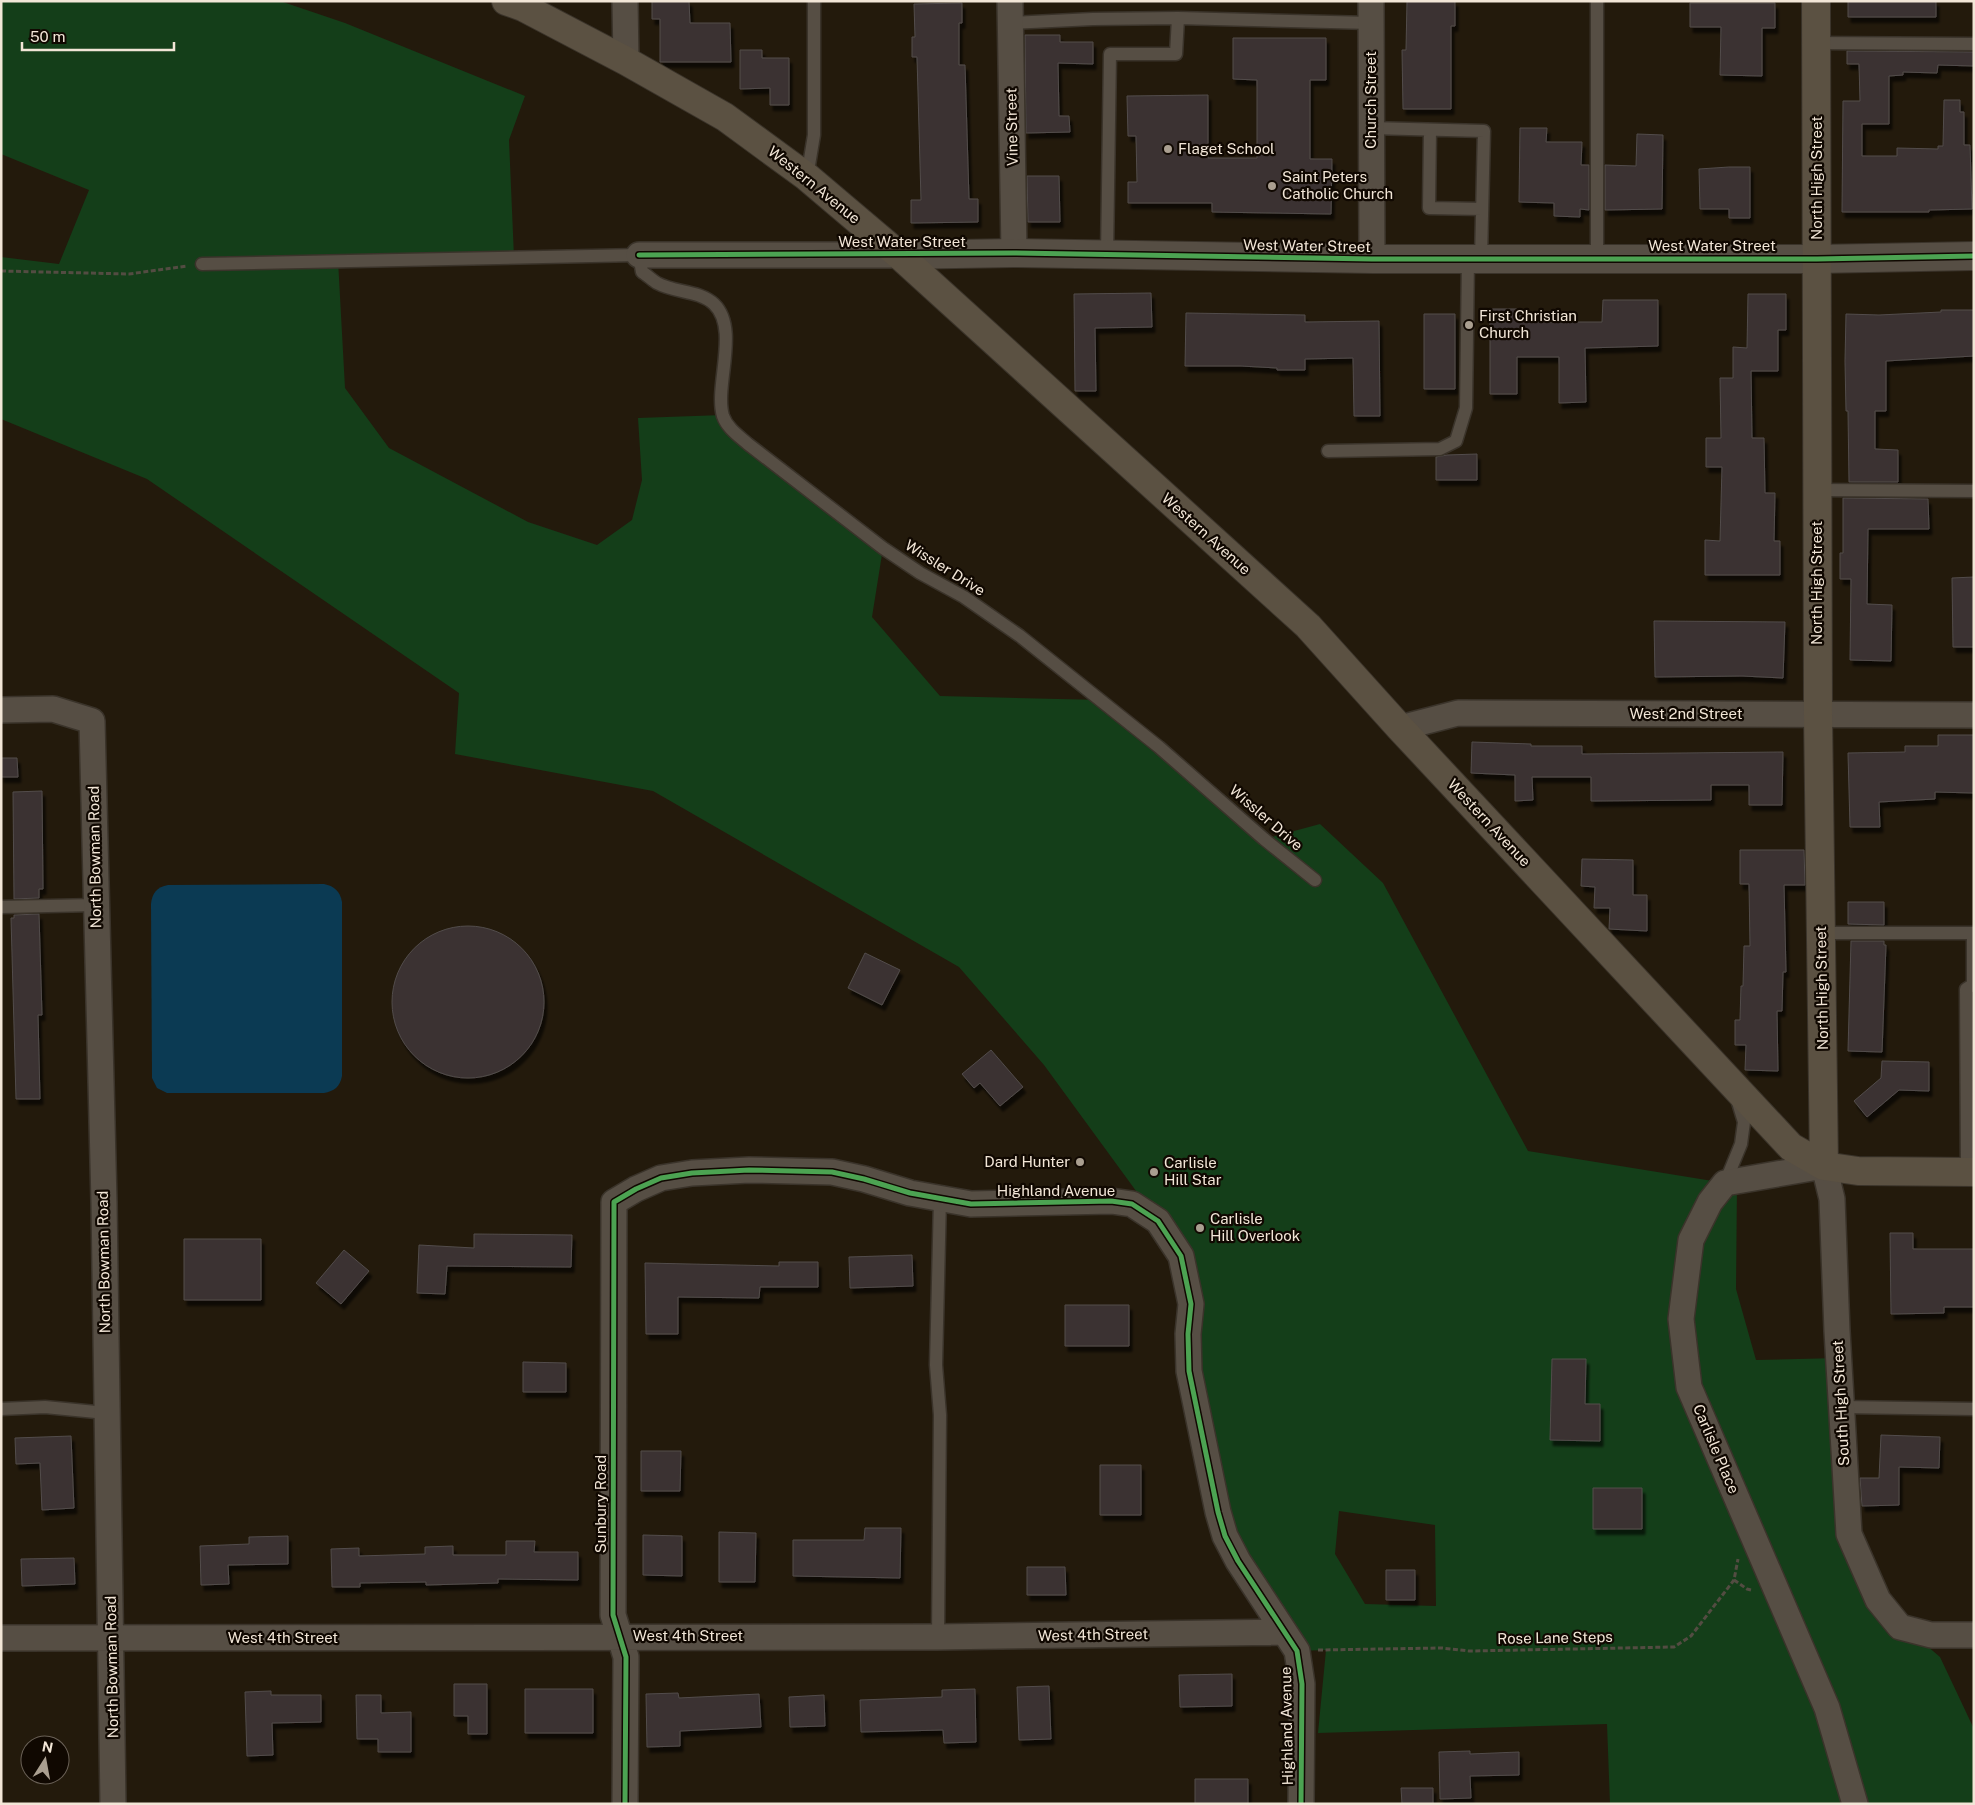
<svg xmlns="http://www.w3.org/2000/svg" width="1975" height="1805" viewBox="0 0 1975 1805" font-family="'Public Sans',sans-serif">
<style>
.green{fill:#143e19;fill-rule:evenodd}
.water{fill:#0b3a53}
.building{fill:#3a3231;stroke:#524c4b;filter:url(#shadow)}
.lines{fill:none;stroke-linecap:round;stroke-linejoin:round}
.lane-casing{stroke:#3a332a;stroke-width:15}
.street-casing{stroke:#3a332a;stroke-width:28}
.secondary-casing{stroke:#3a332a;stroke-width:30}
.primary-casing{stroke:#3a332a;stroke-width:30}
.path{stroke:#534c42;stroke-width:3;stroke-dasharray:5 2.5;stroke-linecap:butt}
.lane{stroke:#564e44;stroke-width:12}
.street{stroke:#564e44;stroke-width:25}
.secondary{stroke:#564e44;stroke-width:28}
.primary{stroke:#5b5142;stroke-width:28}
.cycleway-casing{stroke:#100801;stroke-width:8}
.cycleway{stroke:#4ca352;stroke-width:5}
.poi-dot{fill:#aa9f90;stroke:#100801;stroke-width:2}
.labels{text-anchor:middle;stroke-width:4.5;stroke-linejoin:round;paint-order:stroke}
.street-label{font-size:15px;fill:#f2e6d7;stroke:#100801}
.poi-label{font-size:15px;fill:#f2e6d7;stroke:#100801;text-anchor:start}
</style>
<defs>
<filter id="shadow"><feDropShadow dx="3" dy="5.5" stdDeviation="1" flood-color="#0009"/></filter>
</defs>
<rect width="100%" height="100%" fill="#231a0c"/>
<path class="green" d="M1 1H280L345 23 525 96 509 140 514 257 338 260 345 388 389 448 528 522 597 545 632 520 642 480 638 418 723 415 883 548 872 617 940 696 1101 700 1264 839 1320 824 1383 883 1528 1151 1725 1183 1737 1182 1736 1289 1756 1360 1839 1358 1849 1534 1886 1611 1940 1657 1974 1729V1804H1610L1607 1724 1318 1733 1326 1650 1297 1651 1225 1536 1191 1304 1158 1221 1044 1065 959 967 653 791 455 754 459 693 147 479 1 419V257L59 264 89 190 1 154ZM1339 1511 1435 1525 1436 1606 1365 1604 1335 1554Z"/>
<path class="water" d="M324 884C334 886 340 891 342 902V1076C340 1087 334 1091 324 1093H167L157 1088 152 1078 151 904C152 893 157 887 168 885Z"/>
<path class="building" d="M652 1H689L690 23H730L731 62H660V19H652Z
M1407 1H1455V26H1451V109H1403L1402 50H1406Z
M1848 1H1936V17H1848Z
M962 3V23H959V65H965L969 199H978V222L911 223V200H921L917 57H912V37H915L914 4Z
M1690 3H1775V28H1762V76L1720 75 1721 27H1690Z
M1025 35H1060V42H1093V64L1058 63 1059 116H1069L1070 132 1026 133Z
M1233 38H1326V80H1310V159H1332L1331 214 1212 212V203H1128V182H1137L1136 136H1128L1127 96 1208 95V158H1257V80L1233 79Z
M740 50H762V58H789V105H770V88L740 89Z
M1847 51 1974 52V66L1938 65 1937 73 1903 72V75L1889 76V124H1862V156H1897V148L1938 149V146H1943L1944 100H1960V112H1964V145H1970L1972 209 1929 210V212H1842L1843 101H1860L1859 64H1847Z
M1520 128H1547L1546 142H1582L1581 165H1589V210L1580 209V217L1554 216V203L1519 202Z
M1637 134 1663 135 1662 209 1605 210V165L1636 166Z
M1729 167H1750V218H1729V209H1700L1699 169Z
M1027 176H1059L1060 222H1028Z
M1151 293 1152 327 1095 328 1096 391H1075L1074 294Z
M1748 294H1786V330H1778V371H1751L1752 438H1764L1765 493H1775L1774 541H1780V575H1705V540L1720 541 1722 467H1706V438H1721L1720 378H1733V347L1747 348Z
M1603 300H1658V346L1585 348 1586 402 1559 403V357H1517V394H1490V309H1517V316L1537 315V322H1602Z
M1941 310H1974V356L1886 361V411H1875V449L1898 450V482H1849L1848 411H1846L1845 361 1846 314 1879 315 1941 312Z
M1186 313 1305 315V322L1379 321 1380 416H1354L1353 358 1305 359V370H1277V368L1241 366H1185Z
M1424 314H1455V389H1424Z
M1477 454V480H1436V457L1447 455Z
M1843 498 1928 499 1929 529H1868L1867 604 1892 605 1891 661 1850 660 1851 579H1840V553H1843Z
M1974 577V647H1953L1952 578Z
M1654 621 1785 622 1783 678 1742 676 1655 677Z
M1938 735H1974V793L1935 792V799L1879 802 1880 827H1850L1848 753 1905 752V746H1938Z
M1472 742 1531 744V746H1582V754L1783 752 1782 805H1749V785H1711V800L1591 801V777H1532L1533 800 1515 801V775L1471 773Z
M1 758H17L18 777H1Z
M42 791 43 889H39V898L14 899 13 792Z
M1740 850H1804L1805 885H1784L1786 972H1783L1782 1011H1777L1778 1071 1745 1070 1746 1045H1735V1020H1740L1741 986H1743L1744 946H1750L1749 884H1740Z
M1582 859 1633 860V895H1647V931L1609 929 1610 908H1594L1595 887 1581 886Z
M1848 902H1884V925L1848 924Z
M39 914 42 1015H38L40 1099H16L11 918H14V915Z
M392 1002a76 76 0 1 1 152 0a76 76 0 1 1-152 0Z
M1851 941H1884V945H1886L1882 1052 1848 1051Z
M865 953 900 970 882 1005 848 988Z
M991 1050 1023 1087 1000 1106 980 1083 974 1088 962 1074Z
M1882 1061 1929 1062V1091L1899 1090 1867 1117 1854 1101 1881 1078Z
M1890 1233H1913V1249H1974V1307H1944V1313L1891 1314Z
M474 1234 572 1235 571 1267 447 1266 445 1294 417 1293 419 1245 474 1248Z
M184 1239H261V1300H184Z
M344 1250 369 1271 341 1304 316 1283Z
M912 1255 913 1286 850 1288 849 1257Z
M779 1262H818V1287H760L759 1298 678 1297V1334H646L645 1263 779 1266Z
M1065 1305H1129V1346H1065Z
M1552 1359H1586L1585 1404H1600V1441L1550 1440Z
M523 1362 566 1363V1392H523Z
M1881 1435 1940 1437 1939 1468 1899 1467V1505L1862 1506 1860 1478H1879Z
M71 1436 74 1508 42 1510 40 1463 16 1464 15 1438Z
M641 1451H681L680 1491H641Z
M1100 1465H1141V1515H1100Z
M1593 1488H1642V1529H1593Z
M865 1528H901L900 1578 793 1576V1540H864Z
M719 1532 756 1533 755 1582H719Z
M643 1535 682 1536V1576L643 1575Z
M288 1536V1564L228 1565 229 1584 201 1585 200 1546 249 1544V1537Z
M506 1541H535L534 1552H578V1580L498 1579V1583L426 1585V1582L360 1583V1587H332L331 1549 359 1548V1556L425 1554V1547L453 1546V1555H506Z
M74 1558 75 1584 22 1586 21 1559Z
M1027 1567H1065L1066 1595H1027Z
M1386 1570H1415V1600H1386Z
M1232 1674V1706L1180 1707 1179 1675Z
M454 1684H487V1734H468V1716H454Z
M1049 1686 1051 1739 1019 1740 1017 1687Z
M525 1689H593V1733H525Z
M975 1689 976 1742 944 1743 943 1730 861 1732 860 1700 942 1697V1690Z
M271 1691V1695H321V1722L272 1723 273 1755 247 1756 245 1692Z
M678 1693 679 1698 759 1694 761 1727 680 1731V1746L647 1747 646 1694Z
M356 1695H381V1713L411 1712V1752H378V1739H357Z
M824 1695 825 1726 790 1727 789 1697Z
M1470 1751V1754L1519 1752V1775L1470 1776 1471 1798 1440 1799 1439 1752Z
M1195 1779H1248V1804H1195Z
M1401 1788H1433V1804H1402Z"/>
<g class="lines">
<g class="lane-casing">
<path id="lane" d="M1010 23 1093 19 1178 18
M1816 43 1974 44
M1371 128 1484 131 1481 259
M1430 130 1429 208 1482 209
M807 177 814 135V1
M1107 255 1110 54H1176L1178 18 1371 23
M1597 258V1
M202 264 639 255 642 272C647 275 652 280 657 283 675 293 699 290 714 304 740 329 714 386 723 416 727 428 739 436 748 444L883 548 920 573 964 597 1020 636 1159 747 1264 839 1315 880
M1328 451 1440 449 1456 441 1466 408 1468 259
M1817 490 1974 491
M1 907 96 905
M1822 933H1974
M1973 933V984
M1967 1172 1966 989 1974 984
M1725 1183 1741 1144 1744 1122 1737 1099
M1842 1407 1974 1409
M1 1409 45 1407 106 1413
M938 1637 940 1415 936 1365 940 1199"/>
</g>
<g class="street-casing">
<path id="street" d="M625 1 626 61
M1010 1 1014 253
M1371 1 1372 259
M639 255H899
M1 710 53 709 92 721 104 1202 113 1804
M1400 728 1458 713 1974 715
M1 1638 938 1637 1284 1632
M625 1804 626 1657 613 1615 614 1202 636 1189 661 1178 692 1173 749 1170 832 1172 864 1179 910 1193 971 1204 1111 1201 1132 1204 1158 1221 1181 1256 1191 1304 1188 1334 1189 1371 1218 1512 1225 1536 1238 1561 1297 1651 1302 1684 1301 1804
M1855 1804 1827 1708 1689 1387 1681 1319 1691 1240 1710 1202 1725 1183 1824 1166 1832 1199 1837 1331 1849 1534 1878 1600 1900 1627 1931 1635H1974"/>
</g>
<g class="secondary-casing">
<path id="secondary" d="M899 255 1014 253 1372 259H1817L1974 256"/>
</g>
<g class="primary-casing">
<path id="primary" d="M506 1 523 7 626 61 725 117 807 177 899 255 1308 626 1400 728 1791 1147 1824 1166 1858 1171 1974 1172
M1816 1 1818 715 1824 1166"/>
</g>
<path class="path" d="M1 271 129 274 187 266
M1734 1580 1747 1589 1751 1590
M1318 1650 1442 1648 1469 1651 1674 1647 1691 1636 1734 1580 1738 1559"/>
<use href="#lane" class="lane"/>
<use href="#street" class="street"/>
<use href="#secondary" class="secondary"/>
<use href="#primary" class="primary"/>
<g class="cycleway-casing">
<path id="cycleway" d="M639 255 1014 253 1372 259H1817L1974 256
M625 1804 626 1657 613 1615 614 1202 636 1189 661 1178 692 1173 749 1170 832 1172 864 1179 910 1193 971 1204 1111 1201 1132 1204 1158 1221 1181 1256 1191 1304 1188 1334 1189 1371 1218 1512 1225 1536 1238 1561 1297 1651 1302 1684 1301 1804"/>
</g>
<use href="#cycleway" class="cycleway"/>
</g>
<g class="poi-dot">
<circle cx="1168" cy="149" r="5"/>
<circle cx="1272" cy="186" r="5"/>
<circle cx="1469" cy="325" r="5"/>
<circle cx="1080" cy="1162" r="5"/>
<circle cx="1154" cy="1172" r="5"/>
<circle cx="1200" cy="1228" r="5"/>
</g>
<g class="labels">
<g class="street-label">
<text transform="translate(1371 100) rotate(-90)" y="5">Church Street</text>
<text transform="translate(1012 127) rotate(-91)" y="5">Vine Street</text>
<text transform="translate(1817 178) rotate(-90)" y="5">North High Street</text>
<text transform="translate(814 185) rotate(39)" y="5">Western Avenue</text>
<text x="902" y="247">West Water Street</text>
<text transform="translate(1307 246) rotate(1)" y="5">West Water Street</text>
<text x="1712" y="251">West Water Street</text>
<text transform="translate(1206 534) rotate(42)" y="5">Western Avenue</text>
<text transform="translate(945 568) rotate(32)" y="5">Wissler Drive</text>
<text transform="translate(1817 583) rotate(-90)" y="5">North High Street</text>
<text x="1686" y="719">West 2nd Street</text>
<text transform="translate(1266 818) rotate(41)" y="5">Wissler Drive</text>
<text transform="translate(1489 823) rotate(47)" y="5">Western Avenue</text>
<text transform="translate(95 857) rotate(-91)" y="5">North Bowman Road</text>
<text transform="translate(1822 988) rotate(-91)" y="5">North High Street</text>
<text x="1056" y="1196">Highland Avenue</text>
<text transform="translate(104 1262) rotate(-91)" y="5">North Bowman Road</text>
<text transform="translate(1841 1403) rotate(-93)" y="5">South High Street</text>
<text transform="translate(1716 1449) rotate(67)" y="5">Carlisle Place</text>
<text transform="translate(601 1504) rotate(-90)" y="5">Sunbury Road</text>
<text transform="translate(1093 1635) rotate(-1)" y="5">West 4th Street</text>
<text x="688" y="1641">West 4th Street</text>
<text x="283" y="1643">West 4th Street</text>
<text transform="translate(1555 1638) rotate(-1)" y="5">Rose Lane Steps</text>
<text transform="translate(112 1667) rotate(-91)" y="5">North Bowman Road</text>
<text transform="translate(1287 1726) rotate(-91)" y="5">Highland Avenue</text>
</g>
<g class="poi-label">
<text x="1178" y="154">Flaget School</text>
<text x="1282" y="182">Saint Peters<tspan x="1282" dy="17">Catholic Church</tspan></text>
<text x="1479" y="321">First Christian<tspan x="1479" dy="17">Church</tspan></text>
<text x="1070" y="1167" text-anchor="end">Dard Hunter</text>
<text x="1164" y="1168">Carlisle<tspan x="1164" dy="17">Hill Star</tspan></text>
<text x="1210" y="1224">Carlisle<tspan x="1210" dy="17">Hill Overlook</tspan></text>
</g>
</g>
<rect width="1975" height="1805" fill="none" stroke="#f2e6d7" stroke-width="5"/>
<g transform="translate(45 1760) rotate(11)"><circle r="24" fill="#100801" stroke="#6a6157"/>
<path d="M0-4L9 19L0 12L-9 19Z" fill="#aa9f90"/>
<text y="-8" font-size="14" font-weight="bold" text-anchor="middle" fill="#f2e6d7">N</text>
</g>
<path d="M22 42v8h152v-8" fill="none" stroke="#f2e6d7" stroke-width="2.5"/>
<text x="30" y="42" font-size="15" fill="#f2e6d7" stroke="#100801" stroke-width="4" paint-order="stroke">50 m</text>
</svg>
